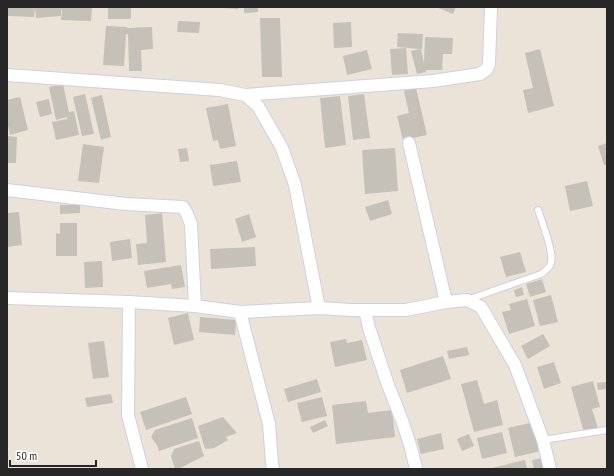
<svg xmlns="http://www.w3.org/2000/svg" width="614" height="476" viewBox="0 0 614 476" font-family="'PT Sans Narrow',sans-serif">
<style>
.building{fill:#c5c0b8}
.lines{fill:none;stroke-linecap:round;stroke-linejoin:round}
.lane-casing{stroke:#cdd0e1;stroke-width:8}
.street-casing{stroke:#cdd0e1;stroke-width:14}
.lane{stroke:#fff;stroke-width:6}
.street{stroke:#fff;stroke-width:12}
</style>
<rect width="100%" height="100%" fill="#ebe3d7"/>
<path class="building" d="M7 7H35L34 17 7 16Z
M35 7H92L91 21 61 20 62 10H61V16L36 18Z
M108 7H131V19H108Z
M223 7H238V9L223 8Z
M244 7H258V12L244 13Z
M436 7H456L453 14Z
M260 18H280L282 77H262Z
M178 21 200 22 199 33 177 32Z
M351 22 352 47 334 48 333 23Z
M106 26 127 27V28L152 27 153 49 141 50 142 71H129L128 34H126L124 66 103 65Z
M398 33 423 34 422 49H421L424 63 425 37 453 38 452 54H443L442 70H426V72L417 74 411 51 420 49 397 47Z
M406 48 408 74 392 75 390 49Z
M540 49 554 106 528 113 523 90 533 88 525 53Z
M367 50 372 69 347 75 343 56Z
M63 84 69 112 74 111 79 135 56 140 52 122 67 119V117L56 120 49 87Z
M416 88 427 135 403 140 397 116 409 113 404 91Z
M85 94 94 134 82 136 73 97Z
M364 94 370 138 353 140 348 96Z
M102 95 111 137 101 140 91 98Z
M340 96 346 145 325 148 320 98Z
M20 97 28 130 10 135 7 121V100Z
M49 99 52 114 40 117 36 102Z
M228 104 236 146 220 149 218 140 213 141 206 108Z
M7 136 17 137 16 163H7Z
M607 143V165H604L598 146Z
M83 144 104 147 99 183 78 181Z
M187 148 189 161 180 162 178 149Z
M395 148 398 191 365 194 362 150Z
M237 161 241 182 213 186 210 165Z
M587 181 593 206 570 211 565 186Z
M388 200 392 214 370 221 365 207Z
M60 205H80V213L60 214Z
M19 212 22 245 7 247V213Z
M162 213 166 262 138 265 136 244 147 243 145 215Z
M249 214 256 237 242 242 235 219Z
M60 223H77V256H56V233L60 234Z
M130 239 132 258 112 261 110 242Z
M255 247 256 266 211 269 210 249Z
M520 252 526 272 506 277 500 257Z
M102 261 103 287 85 288 84 262Z
M181 265 185 287 172 289 171 284 147 288 144 271Z
M542 279 546 292 530 297 526 284Z
M522 287 524 295 516 297 514 290Z
M551 295 558 322 540 326 533 300Z
M527 299 535 326 509 334 502 312 511 310 509 304Z
M188 313 194 340 174 345 168 318Z
M200 317 236 320 235 335 199 332Z
M543 334 550 346 528 359 521 346Z
M346 339 347 343 362 340 367 360 335 367 330 342Z
M104 341 109 377 93 379 88 343Z
M467 347 469 355 449 359 447 351Z
M443 356 451 379 407 393 400 370Z
M554 362 561 383 544 389 537 367Z
M317 379 321 392 288 402 284 389Z
M477 380 484 404 497 400 503 425 474 432 461 384Z
M593 381 600 407 592 409 599 432 585 436 571 387Z
M606 382 607 389 598 390 597 383Z
M111 394 113 403 87 407 85 398Z
M186 397 192 414 146 430 140 412Z
M322 397 327 416 302 422 297 403Z
M366 401 368 413 392 410 395 437 336 444 332 405Z
M223 417 237 433 226 437 228 440 214 448 205 449 198 426Z
M192 418 198 438 159 451 157 445 151 437 155 430Z
M325 420 328 426 313 433 310 427Z
M534 422 541 451 515 457 508 428Z
M502 432 507 453 482 459 477 438Z
M441 433 444 449 421 454 417 439Z
M469 434 474 446 462 451 457 439Z
M199 441 204 456 178 469H175L171 456 174 449Z
M542 458 544 469H534L532 460Z
M525 460 527 469H492V468Z"/>
<g class="lines">
<g class="lane-casing">
<path id="lane" d="M467 300 541 274C545 271 550 268 551 263 554 252 542 222 538 210
M543 440 607 430"/>
</g>
<g class="street-casing">
<path id="street" d="M7 75 220 90 245 95 433 81 480 74 487 69 489 64 491 7
M245 95 258 106 282 148 295 185 319 308
M409 143 446 302
M7 190 126 204 183 207 187 214 191 224 195 306
M7 298 129 302 195 306 240 312 319 308 351 310H406L446 302 467 300 481 307 515 365 543 440 550 469
M129 302 128 415 142 469
M365 310 369 328 388 385 403 423 411 448 416 469
M240 312 269 424 272 463 273 469"/>
</g>
<use href="#lane" class="lane"/>
<use href="#street" class="street"/>
</g>
<rect width="614" height="476" fill="none" stroke="#272727" stroke-width="16"/>
<path d="M10 460v6h86v-6" fill="none" stroke="#272727" stroke-width="2"/>
<text x="16" y="460" font-size="12" fill="#272727" stroke="#ffffff" stroke-width="3" paint-order="stroke">50 m</text>
</svg>
